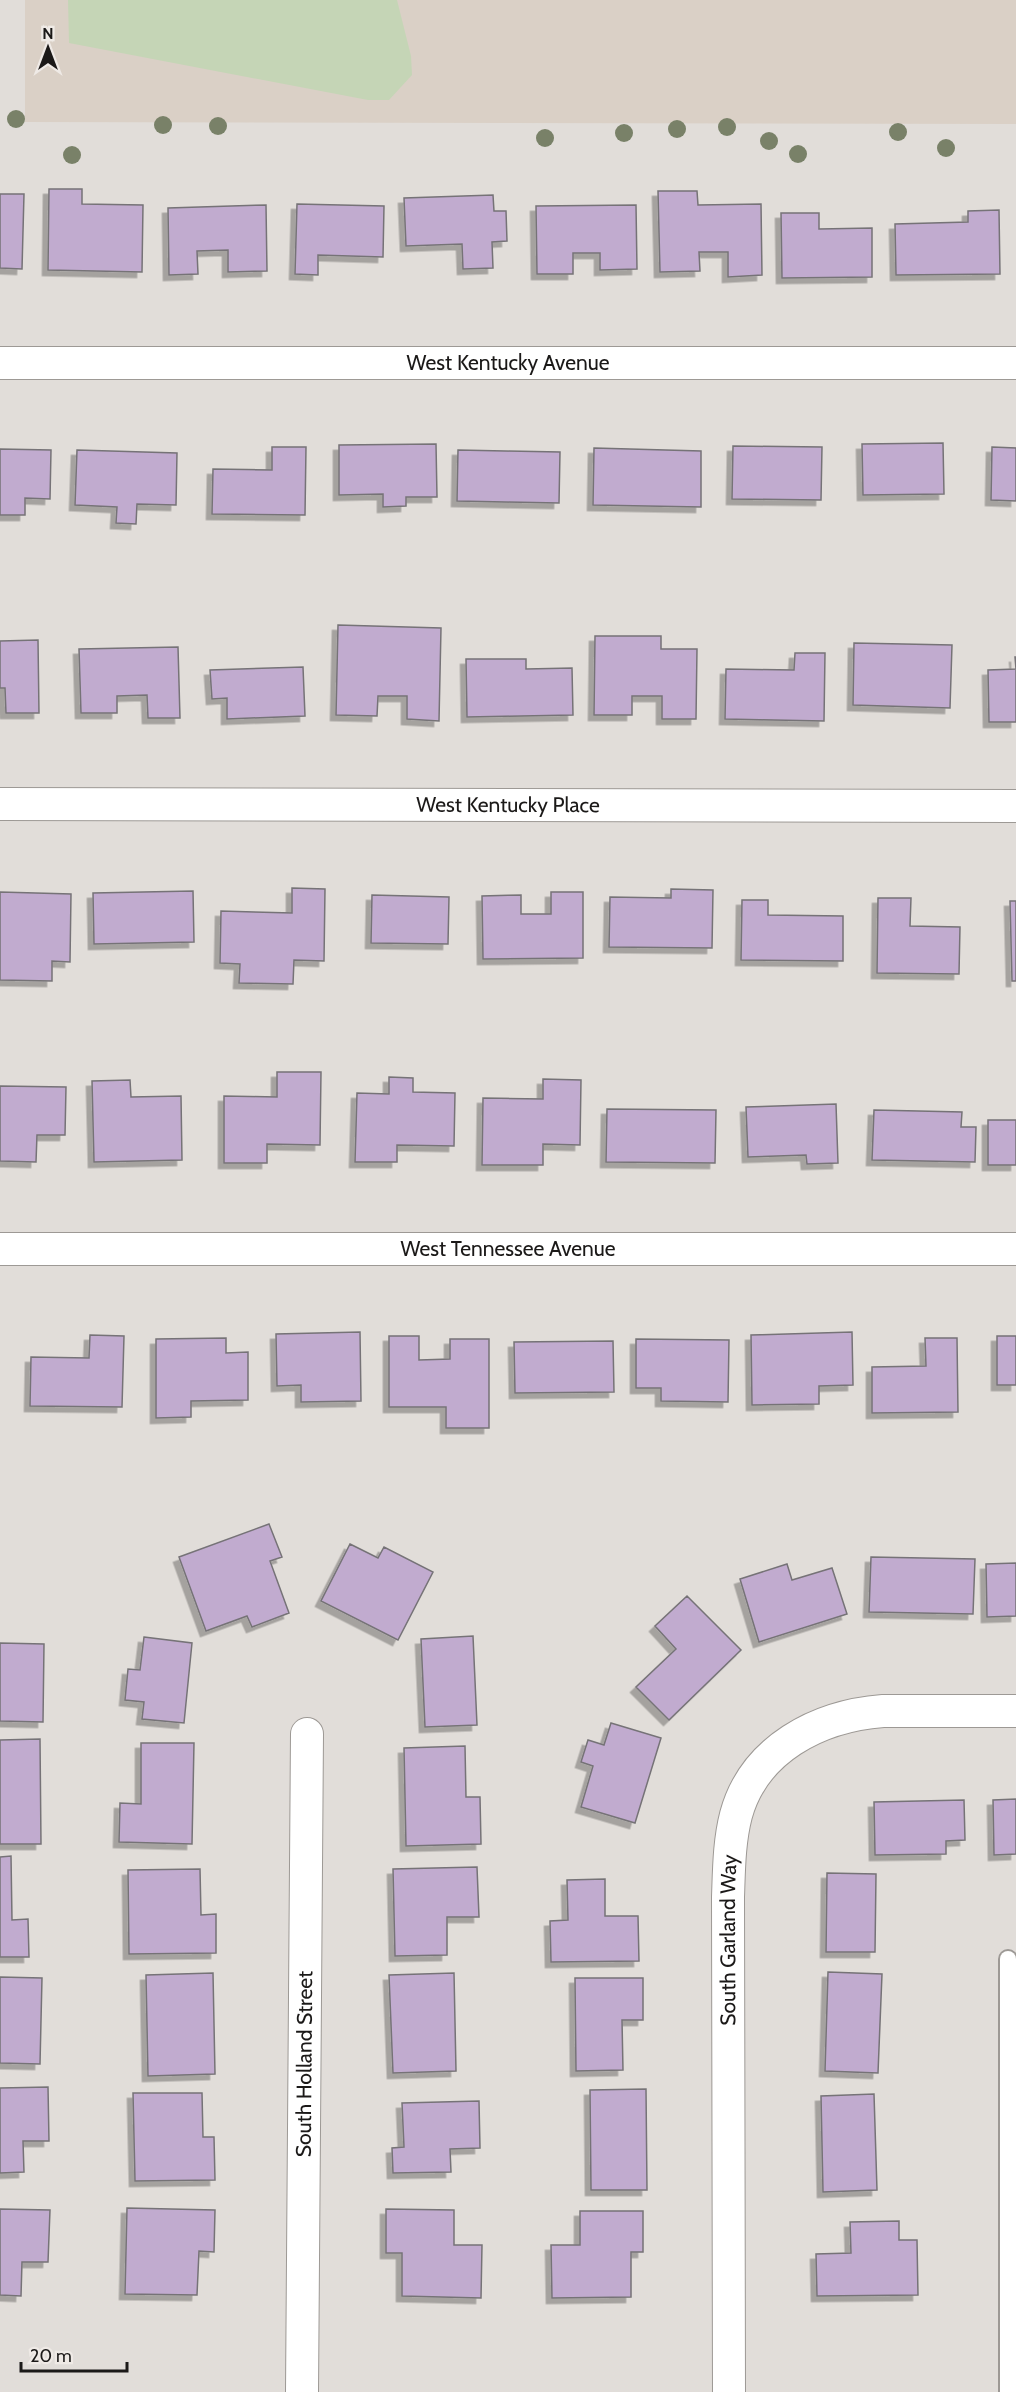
<svg xmlns="http://www.w3.org/2000/svg" width="1016" height="2392" viewBox="0 0 1016 2392" font-family="Cabin,sans-serif">
<style>
.built{fill:#dad0c6}
.garden{fill:#c5d5b6}
.building{fill:#c1abcf;stroke:#767377;stroke-width:1.5;filter:url(#shadow)}
.lines{fill:none;stroke-linecap:round;stroke-linejoin:round}
.lane-casing{stroke:#9d9995;stroke-width:20}
.street-casing{stroke:#9d9995;stroke-width:34}
.lane{stroke:#fff;stroke-width:16}
.street{stroke:#fff;stroke-width:32}
.tree{fill:#798168}
.labels{text-anchor:middle;stroke-width:4.5;stroke-linejoin:round;paint-order:stroke}
.street-label{font-size:21px;fill:#1b1918;stroke:#efeae6}
</style>
<defs>
<filter id="shadow"><feDropShadow dx="-5.5" dy="5.5" stdDeviation="0" flood-color="#0004"/></filter>
</defs>
<rect width="100%" height="100%" fill="#e1ddd9"/>
<path class="built" d="M25 0H1016V124L25 122Z"/>
<path class="garden" d="M68 0H397L411 56 412 75 389 100H368L69 43Z"/>
<path class="building" d="M49 189H82V204L143 205 142 272 48 270Z
M658 191H697L698 205 761 204 762 275 728 277V252H699L700 271 660 272Z
M0 194H24L22 269 0 268Z
M493 195 494 211H506L507 241 492 242 493 268 463 269 462 244 406 246 404 198Z
M297 204 384 206 383 257 318 255V275L295 274Z
M266 205 267 271 228 272V250L197 251 198 274 169 275 168 208Z
M636 205 637 269 600 270V253H573V274H537L536 206Z
M999 210 1000 274 896 275 895 224 968 222V211Z
M781 213H819V229L872 228V277L782 278Z
M943 443 944 494 863 495 862 444Z
M436 444 437 497H406V506L383 507V494L339 495V445Z
M733 446 822 447 821 500 732 499Z
M272 447H306L305 515 212 514 213 469 272 470Z
M992 447 1016 448V501L991 500Z
M594 448 701 451V507L593 505Z
M0 449 51 450 50 499 25 498V515H0Z
M77 450 177 453 176 505 137 504 136 524 116 523 117 507 75 505Z
M458 450 560 452 559 503 457 501Z
M338 625 441 628 439 721 407 719V696H378L377 716 336 715Z
M595 636H661V649H697L696 719H662V696H632V715H594Z
M38 640 39 713H6L5 688H0V641Z
M854 643 952 645 950 708 853 705Z
M178 647 180 718H148L147 695 117 696V713H81L79 649Z
M795 653H825L824 721 725 719 726 669 794 670Z
M1015 657H1016V722H989L988 670 1016 669Z
M466 659H526V669L572 668 573 715 467 717Z
M303 667 305 716 227 719V698L212 699 210 670Z
M292 888 325 889 324 961 294 960 293 984 239 983 240 964 220 963 221 911 292 913Z
M671 889 713 890 712 948 609 947 610 897 671 898Z
M193 891 194 942 94 944 93 893Z
M0 892 71 894 70 962 52 961V981L0 980Z
M551 892H583V958L483 959 482 896 521 895V914H551Z
M372 895 449 897 448 944 371 943Z
M878 898H911L910 926 960 927 959 974 877 973Z
M742 900H768V915L843 916V961L741 960Z
M1010 901H1016V981H1012Z
M277 1072H321L320 1145 267 1144V1163H224V1096L277 1097Z
M389 1077 413 1078V1092L455 1093 454 1146 397 1145V1162H355L357 1093 389 1094Z
M543 1079 581 1080 580 1145 543 1144V1165H482L483 1098 543 1099Z
M130 1080 131 1097 181 1096 182 1160 94 1162 92 1081Z
M0 1086 66 1087 65 1135H37L36 1162 0 1161Z
M836 1104 838 1163 807 1164 806 1155 748 1157 746 1107Z
M607 1109 716 1110 715 1163 606 1162Z
M874 1110 962 1112 961 1127H976L975 1162 872 1160Z
M988 1120H1016V1165H988Z
M360 1332 361 1401 301 1402V1385L277 1386 276 1334Z
M852 1332 853 1385 819 1386V1404L752 1405 751 1335Z
M90 1335 124 1336 122 1407 30 1406 31 1357 89 1358Z
M389 1336H419V1360L450 1359V1339H489V1428H446V1407H389Z
M997 1336H1016V1385H997Z
M226 1338V1353L248 1352V1400L191 1401V1417L156 1418V1339Z
M925 1338H957L958 1412 872 1413V1367L926 1366Z
M636 1339 729 1340 728 1402 661 1401V1388H636Z
M613 1341 614 1392 515 1393 514 1342Z
M269 1524 282 1557 270 1561 289 1613 252 1627 247 1616 206 1631 179 1557Z
M350 1544 378 1558 384 1547 433 1572 398 1640 321 1601Z
M871 1557 975 1559 973 1614 869 1612Z
M1016 1563V1616L987 1617 986 1564Z
M787 1564 792 1580 832 1568 847 1614 759 1642 740 1579Z
M687 1596 741 1650 669 1720 636 1687 676 1649 655 1626Z
M473 1636 477 1725 425 1727 421 1639Z
M144 1637 192 1643 184 1723 142 1719 144 1702 125 1700 128 1669 140 1670Z
M0 1643 44 1644 43 1722 0 1721Z
M611 1723 661 1738 635 1823 581 1807 593 1766 581 1762 588 1740 604 1745Z
M40 1739 41 1844H0V1740Z
M141 1743H194L192 1844 119 1842 120 1803 141 1804Z
M465 1746 466 1797H480L481 1844 406 1846 404 1748Z
M1016 1799V1854L994 1855 993 1800Z
M964 1800 965 1840 946 1841V1854L875 1855 874 1802Z
M11 1856 12 1920 28 1919 29 1957H0V1857Z
M477 1867 479 1917H447V1955L395 1956 393 1869Z
M200 1869 201 1915 216 1914V1953L129 1954 128 1870Z
M827 1873 876 1874 875 1952H826Z
M605 1879V1916H638L639 1961 551 1962 550 1921 568 1920 567 1880Z
M828 1972 882 1974 878 2073 825 2071Z
M213 1973 215 2074 148 2076 146 1975Z
M454 1973 456 2071 393 2073 389 1975Z
M0 1977 42 1978 40 2064 0 2063Z
M575 1978H643V2020H622L623 2070 576 2071Z
M48 2087 49 2141H23L24 2172 0 2173V2088Z
M646 2089 647 2190H591L590 2090Z
M133 2093H202L203 2137H214L215 2180 135 2181Z
M874 2094 877 2190 823 2192 821 2096Z
M479 2101 480 2148 450 2149 451 2172 393 2173 392 2148 404 2147 402 2103Z
M127 2208 215 2210 214 2252 199 2251 197 2295 125 2294Z
M0 2209 50 2210 48 2262H22L21 2296 0 2295Z
M386 2209 454 2210V2245H482L481 2298 402 2296V2253H386Z
M580 2211H643V2252H631V2297L552 2298 551 2245H580Z
M899 2221V2240H917L918 2295 817 2296 816 2254 851 2253 850 2222Z"/>
<g class="lines">
<g class="lane-casing">
<path id="lane" d="M1008 2392V1959"/>
</g>
<g class="street-casing">
<g id="street">
<path id="s1" d="M0 363H1016"/>
<path id="s2" d="M0 804 1016 806"/>
<path id="s3" d="M0 1249H1016"/>
<path id="s4" d="M302 2392 307 1734"/>
<path id="s5" d="M729 2392 728 1897C729 1870 729 1842 736 1815 754 1749 818 1716 883 1711H1016"/>
</g>
</g>
<use href="#lane" class="lane"/>
<use href="#street" class="street"/>
</g>
<g class="tree">
<circle cx="16" cy="119" r="9"/>
<circle cx="163" cy="125" r="9"/>
<circle cx="218" cy="126" r="9"/>
<circle cx="727" cy="127" r="9"/>
<circle cx="677" cy="129" r="9"/>
<circle cx="898" cy="132" r="9"/>
<circle cx="624" cy="133" r="9"/>
<circle cx="545" cy="138" r="9"/>
<circle cx="769" cy="141" r="9"/>
<circle cx="946" cy="148" r="9"/>
<circle cx="798" cy="154" r="9"/>
<circle cx="72" cy="155" r="9"/>
</g>
<g class="labels">
<g class="street-label">
<text dy="7" stroke="none"><textPath href="#s1" startOffset="508">West Kentucky Avenue</textPath></text>
<text dy="7" stroke="none"><textPath href="#s2" startOffset="508">West Kentucky Place</textPath></text>
<text dy="7" stroke="none"><textPath href="#s3" startOffset="508">West Tennessee Avenue</textPath></text>
<text dy="7" stroke="none"><textPath href="#s5" startOffset="452">South Garland Way</textPath></text>
<text dy="7" stroke="none"><textPath href="#s4" startOffset="328">South Holland Street</textPath></text>
</g>
</g>
<g transform="translate(48 48)" stroke="#efeae6" stroke-width="4.5" paint-order="stroke">
<path d="M0-4.5L10 22L0 15L-10 22Z" fill="#1b1918"/>
<text y="-9" font-size="16" font-weight="bold" text-anchor="middle" fill="#1b1918">N</text>
</g>
<path d="M21 2362v9h106v-9" fill="none" stroke="#1b1918" stroke-width="3"/>
<text x="30" y="2362" font-size="18" fill="#1b1918" stroke="#efeae6" stroke-width="4.5" paint-order="stroke">20 m</text>
</svg>
